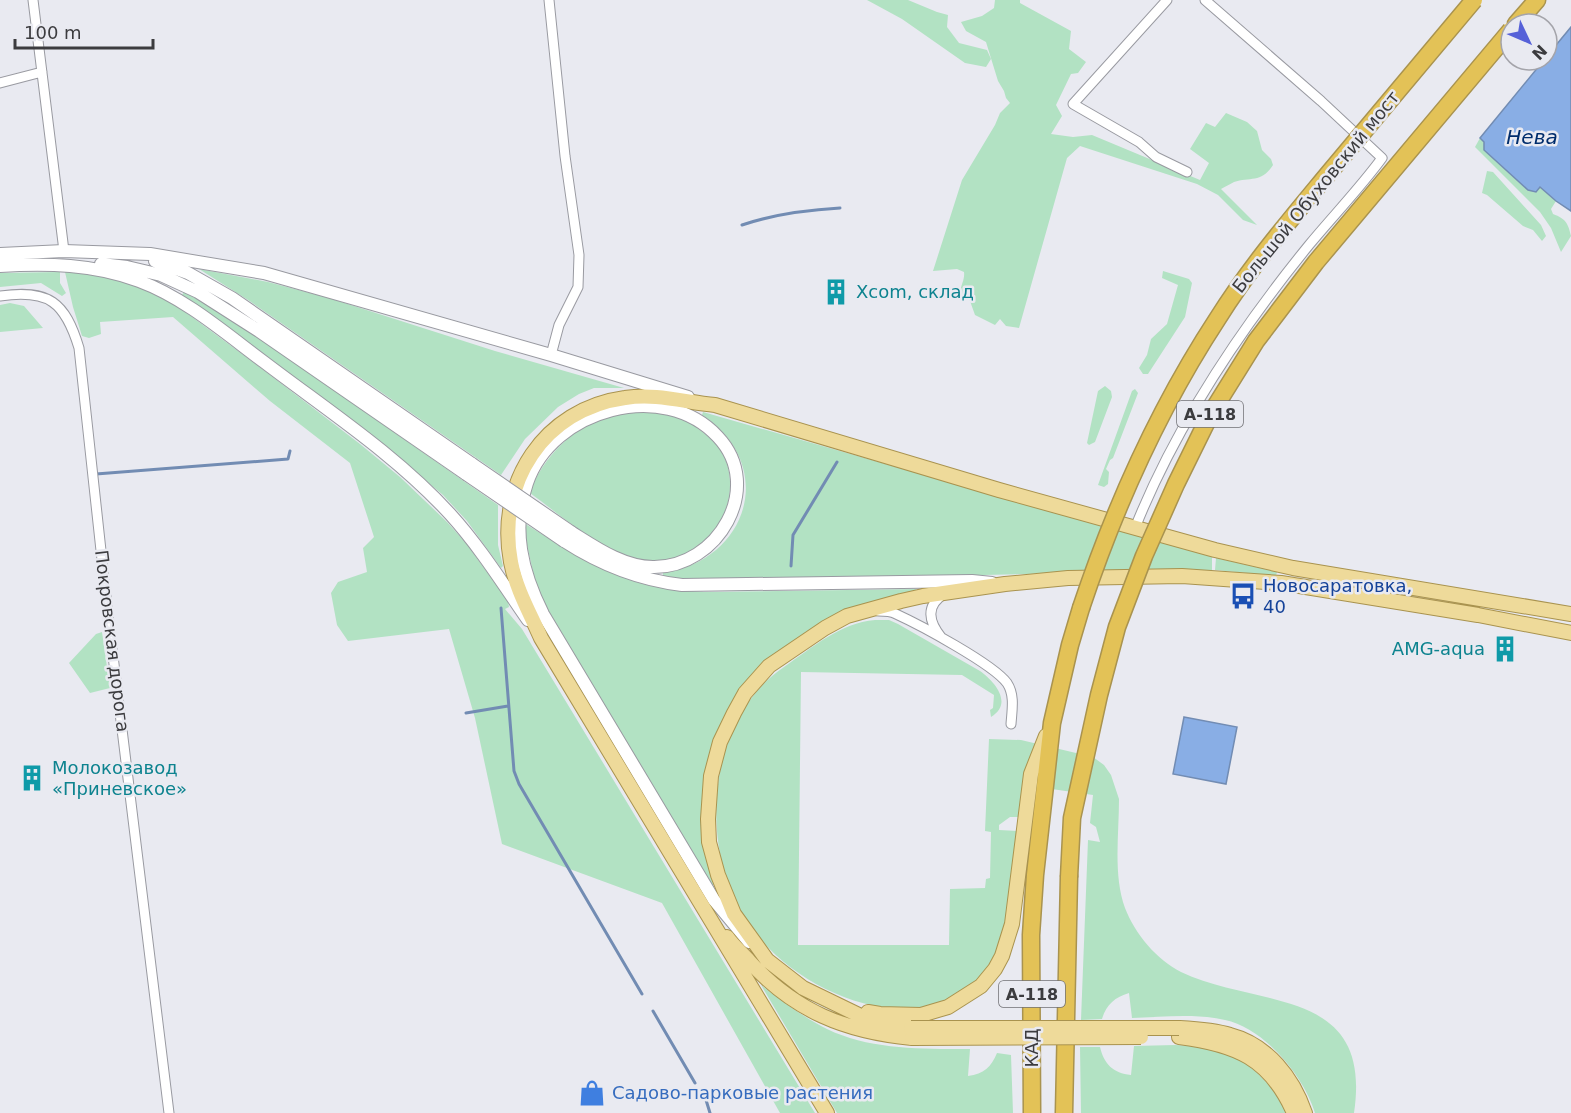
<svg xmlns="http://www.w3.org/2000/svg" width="1571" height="1113" viewBox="0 0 1571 1113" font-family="'DejaVu Sans',sans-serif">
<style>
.green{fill:#b2e2c3}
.water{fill:#89aee5;stroke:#728cb3;stroke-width:1.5}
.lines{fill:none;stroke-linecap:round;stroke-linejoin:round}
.stream{stroke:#728cb3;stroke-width:3}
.minor-casing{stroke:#999aa1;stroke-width:11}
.secondary-casing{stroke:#999aa1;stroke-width:14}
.primary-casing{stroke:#a9934f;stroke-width:16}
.motorway-casing{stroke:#a9934f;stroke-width:19}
.minor{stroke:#fff;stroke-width:9}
.secondary{stroke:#fff;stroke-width:12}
.primary{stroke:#eeda9a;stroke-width:14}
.motorway{stroke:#e3c257;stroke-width:16}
.secondary-bridge-casing{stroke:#999aa1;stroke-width:14;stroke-linecap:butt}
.primary-bridge-casing{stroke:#a9934f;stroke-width:16;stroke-linecap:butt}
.motorway-bridge-casing{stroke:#a9934f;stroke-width:19;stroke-linecap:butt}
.secondary-bridge{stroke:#fff;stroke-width:12}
.primary-bridge{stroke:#eeda9a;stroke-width:14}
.motorway-bridge{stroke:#e3c257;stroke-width:16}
.labels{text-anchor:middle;stroke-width:5;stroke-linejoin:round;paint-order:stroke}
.shield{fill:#e9eaf1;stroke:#707074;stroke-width:1.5}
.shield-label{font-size:16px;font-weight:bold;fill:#3c3c3f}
.street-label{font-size:18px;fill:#3c3c3f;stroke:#e9eaf1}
.culture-label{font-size:18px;fill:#0d838f;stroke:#e9eaf1;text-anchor:start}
.transit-label{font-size:18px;fill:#164399;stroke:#e9eaf1;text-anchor:start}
.shop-label{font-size:18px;fill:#366cbe;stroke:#e9eaf1;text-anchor:start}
.water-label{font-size:20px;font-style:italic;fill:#002d6c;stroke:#e9eaf1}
</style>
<rect width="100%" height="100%" fill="#e9eaf1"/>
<path class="green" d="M867 0H908L937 12 948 15 947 27 959 43 987 50 991 59 986 67 965 63 902 19Z
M995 0H1020V3L1071 31 1069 49 1086 62 1078 73 1071 74 1056 105 1062 116 1051 134 1073 137 1092 135 1200 180 1209 163 1190 149 1206 123 1215 127 1226 113 1247 122 1257 131 1262 150 1271 159 1273 165C1262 183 1250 177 1234 182 1230 184 1225 187 1221 189L1257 225 1243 220 1218 195 1197 184 1080 146 1067 158 1019 328 1006 326 1000 319 995 325 975 315 970 301 960 292C961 285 965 279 964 272L957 269 933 271 962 180 995 125 1000 113 1010 103 1006 98 1004 91 998 81 986 42 966 31 961 22 982 16 994 8Z
M1480 138 1484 142V150L1528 190 1536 192 1540 187 1556 201 1551 209 1553 214C1566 219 1568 223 1571 236L1561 252 1551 228 1540 212 1475 147Z
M1487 171 1493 172 1541 225 1546 236 1542 241 1533 230 1523 226 1487 195 1482 193Z
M199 269 268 282 329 298 495 351 624 388H594L579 394 558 407 525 439 501 475 248 300Z
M1163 271 1189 279 1192 283 1185 317 1148 374H1143L1139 368 1147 355 1151 339 1167 324 1178 285 1162 278Z
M60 272V283L66 293 62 296 41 283 0 287V273Z
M65 272C107 269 150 289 184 311L261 368 360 444 400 477 447 522 466 543 508 601 509 607 505 609 522 629 815 1113H780L662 903 502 844 475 718 449 629 348 641 337 625 331 593 338 582 367 572 363 548 374 537 350 463 270 401 173 317 100 322 101 334 89 338 82 336 73 307Z
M184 292 228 316 498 505V545L503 566 501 568 467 521 443 495 378 441 223 323 182 295Z
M10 303 24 306 43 328 0 332V305Z
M1105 386 1111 391 1112 397 1095 442 1089 445 1087 443 1098 391Z
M1135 389 1138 393 1113 458 1110 460 1106 469 1109 472 1108 484 1104 487 1098 485 1132 391Z
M640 411C651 412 662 412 672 414 682 417 692 423 700 430 709 437 717 442 722 452 748 501 708 564 653 561 610 559 563 517 530 493 542 457 575 425 612 415 621 413 631 412 640 411Z
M703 412 1212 557V570L703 581 663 576V573C749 560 778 465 702 415Z
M524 523 575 555 636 582 668 589 704 592 916 589 915 592 844 612 797 639 757 672 733 704 704 840 708 863 715 884 711 886 538 593 525 537Z
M1216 558 1277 572 1276 576 1215 570Z
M875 620H889L898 624 980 671C994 681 1014 703 991 717L990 710 993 708 994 695 962 675 801 672 798 945H949L950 889 985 888 986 879 990 878 991 832 985 831 989 739 1021 740 1093 757 1104 765 1111 775 1119 799C1119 834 1113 875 1125 908 1135 934 1157 960 1181 972 1259 1009 1373 986 1354 1113H1315C1304 1076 1264 1028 1225 1020 1195 1013 1162 1017 1132 1018L1129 993C1115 997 1106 1005 1102 1019L1081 1020 1088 840 1100 842 1096 827 1090 823 1093 795 1024 785 1019 817H1010L999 825V830L1019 831C1015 866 1012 900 1002 934 1001 941 999 949 996 956 988 973 975 985 959 994 893 1034 792 986 752 928 720 884 711 830 719 777 726 733 747 692 784 667 813 647 840 623 875 620Z
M102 632 110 688 90 693 69 663 96 634Z
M761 985C782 1001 803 1017 827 1029 870 1050 923 1049 970 1049L968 1076C984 1074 991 1067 997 1053L1011 1055 1013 1113H837Z
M1175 1045C1188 1046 1202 1045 1214 1049 1247 1058 1272 1082 1286 1113H1081L1080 1047H1100C1104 1064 1113 1073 1131 1075L1134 1046Z"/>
<path class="water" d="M1571 27V211L1556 201 1540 187 1536 192 1528 190 1484 150V142L1480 138 1544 60H1547V56Z
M1184 717 1237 727 1226 784 1173 774Z"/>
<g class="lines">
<path class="stream" d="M742 225C774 214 806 210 840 208
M96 474 288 459 290 451
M791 566 793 535 837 462
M501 608 514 771 519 784 642 994
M466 713 508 706
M653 1011 695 1083
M706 1100 710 1113"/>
<g class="minor-casing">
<path id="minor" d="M33 0 64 251
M549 0 565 156 579 255 578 287 559 325 551 355
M1167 0 1073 104 1139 142 1156 157 1187 172
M0 83 42 72
M0 296C49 289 65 302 79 348L108 615 169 1113
M1135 528C1176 425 1239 331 1309 245 1333 216 1360 188 1382 158L1321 101 1205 0
M878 611C884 611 891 611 896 614 920 625 993 664 1007 683 1015 695 1012 710 1011 724
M941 637C929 622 925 606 944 594"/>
</g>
<g class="secondary-casing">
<path id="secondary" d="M0 254 64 251 150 254 264 273 551 355 688 397
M155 261 188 273 232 298 472 464
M101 264 127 267 161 275 198 292 259 331 466 474
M0 266C46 263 95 264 139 281 185 298 225 333 264 362 327 410 396 455 450 514 480 547 503 584 528 620
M571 532C595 547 623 567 653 567 718 568 765 487 718 437 664 378 552 409 527 483 511 529 522 572 543 614L714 900 749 942
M564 541C601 565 639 580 682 585L972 581 992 583"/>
</g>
<g class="primary-casing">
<path id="primary" d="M727 937C733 946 742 953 749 961 794 1011 846 1032 912 1038
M868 1012 880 1014 921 1015 948 1007 981 986 995 969 1002 956 1012 924 1031 774 1046 736
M911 1028 869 1020 803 988 767 960 734 914 718 875 709 842 708 819 711 776 720 742 734 713 745 693 769 666 825 628 847 616 901 601 923 596 1005 584 1068 578 1182 576 1281 583 1478 615 1571 633
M1179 1028C1196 1029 1214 1030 1230 1035 1268 1045 1293 1078 1305 1113
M1179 1037C1235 1044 1270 1058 1294 1113
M827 1113 541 638C530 613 516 589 511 562 496 483 544 409 625 398 656 393 684 402 715 405L999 490 1215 550 1293 568 1571 614"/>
</g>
<g class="motorway-casing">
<path id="motorway" d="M1516 24 1537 0
M1032 1113 1031 935 1035 875 1052 723 1070 645 1081 608
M1064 1113 1069 877"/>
</g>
<use href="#minor" class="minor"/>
<use href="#secondary" class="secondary"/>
<use href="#primary" class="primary"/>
<use href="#motorway" class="motorway"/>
<g class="secondary-bridge-casing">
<path id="secondary-bridge" d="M472 464 571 532
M466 474 564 541"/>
</g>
<g class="primary-bridge-casing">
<path id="primary-bridge" d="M911 1028H1179
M912 1038 1141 1037"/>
</g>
<g class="motorway-bridge-casing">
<path id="motorway-bridge" d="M1081 608C1115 506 1159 408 1218 318 1250 267 1290 220 1328 174 1376 116 1425 58 1474 0
M1069 877 1072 818 1099 695 1117 627 1144 556 1176 484 1210 415 1256 341 1316 262 1511 30"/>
</g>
<use href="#secondary-bridge" class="secondary-bridge"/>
<use href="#primary-bridge" class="primary-bridge"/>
<use href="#motorway-bridge" class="motorway-bridge"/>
</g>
<defs>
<g id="building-bare" transform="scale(2.07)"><path d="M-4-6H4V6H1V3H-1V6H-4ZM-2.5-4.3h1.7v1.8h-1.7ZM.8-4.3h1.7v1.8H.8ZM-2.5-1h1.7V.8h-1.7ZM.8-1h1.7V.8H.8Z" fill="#0f9aa8" stroke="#e9eaf1" stroke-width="2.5" paint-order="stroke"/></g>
<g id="bus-bare" transform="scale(2.07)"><path d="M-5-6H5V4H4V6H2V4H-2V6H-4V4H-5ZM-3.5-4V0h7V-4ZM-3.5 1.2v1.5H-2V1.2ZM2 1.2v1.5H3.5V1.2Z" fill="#1a4fb4" stroke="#e9eaf1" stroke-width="2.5" paint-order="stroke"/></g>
<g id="shop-bare" transform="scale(2.07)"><path d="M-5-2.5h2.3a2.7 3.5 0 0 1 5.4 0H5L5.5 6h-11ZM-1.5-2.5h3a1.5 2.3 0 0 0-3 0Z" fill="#3f7fe0" stroke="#e9eaf1" stroke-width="2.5" paint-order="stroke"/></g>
</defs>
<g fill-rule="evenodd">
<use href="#building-bare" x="836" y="292"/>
<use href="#bus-bare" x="1243" y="596"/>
<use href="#building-bare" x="1505" y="649"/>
<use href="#building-bare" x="32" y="778"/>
<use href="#shop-bare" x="592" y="1093"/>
</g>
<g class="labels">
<g class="shield">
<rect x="1177" y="401" width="66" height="26" rx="4.5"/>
<rect x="999" y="981" width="66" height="26" rx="4.5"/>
</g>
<g class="shield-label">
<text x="1210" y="420">А-118</text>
<text x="1032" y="1000">А-118</text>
</g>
<g class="street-label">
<text transform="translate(1316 192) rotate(-51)" y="6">Большой Обуховский мост</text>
<text transform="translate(112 641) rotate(83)" y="6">Покровская дорога</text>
<text transform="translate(1032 1048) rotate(-90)" y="6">КАД</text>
</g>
<g class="culture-label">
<text x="856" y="298">Xсom, склад</text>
<text x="1485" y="655" text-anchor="end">AMG-aqua</text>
<text x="52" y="774">Молокозавод<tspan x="52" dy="21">«Приневское»</tspan></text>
</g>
<g class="transit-label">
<text x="1263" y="592">Новосаратовка,<tspan x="1263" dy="21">40</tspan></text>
</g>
<g class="shop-label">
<text x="612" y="1099">Садово-парковые растения</text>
</g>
<g class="water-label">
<text x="1532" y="144">Нева</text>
</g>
</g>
<g transform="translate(1529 42) rotate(134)"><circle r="28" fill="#e9eaf1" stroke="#a4a4aa" stroke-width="1.5"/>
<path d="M0-4.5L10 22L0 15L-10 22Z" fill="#5661d8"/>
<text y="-9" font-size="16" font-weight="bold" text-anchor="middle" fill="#3c3c3f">N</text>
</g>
<path d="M15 39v9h138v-9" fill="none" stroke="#3c3c3f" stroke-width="3"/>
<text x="24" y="39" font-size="18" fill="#3c3c3f" stroke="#e9eaf1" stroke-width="4.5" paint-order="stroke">100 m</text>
</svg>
